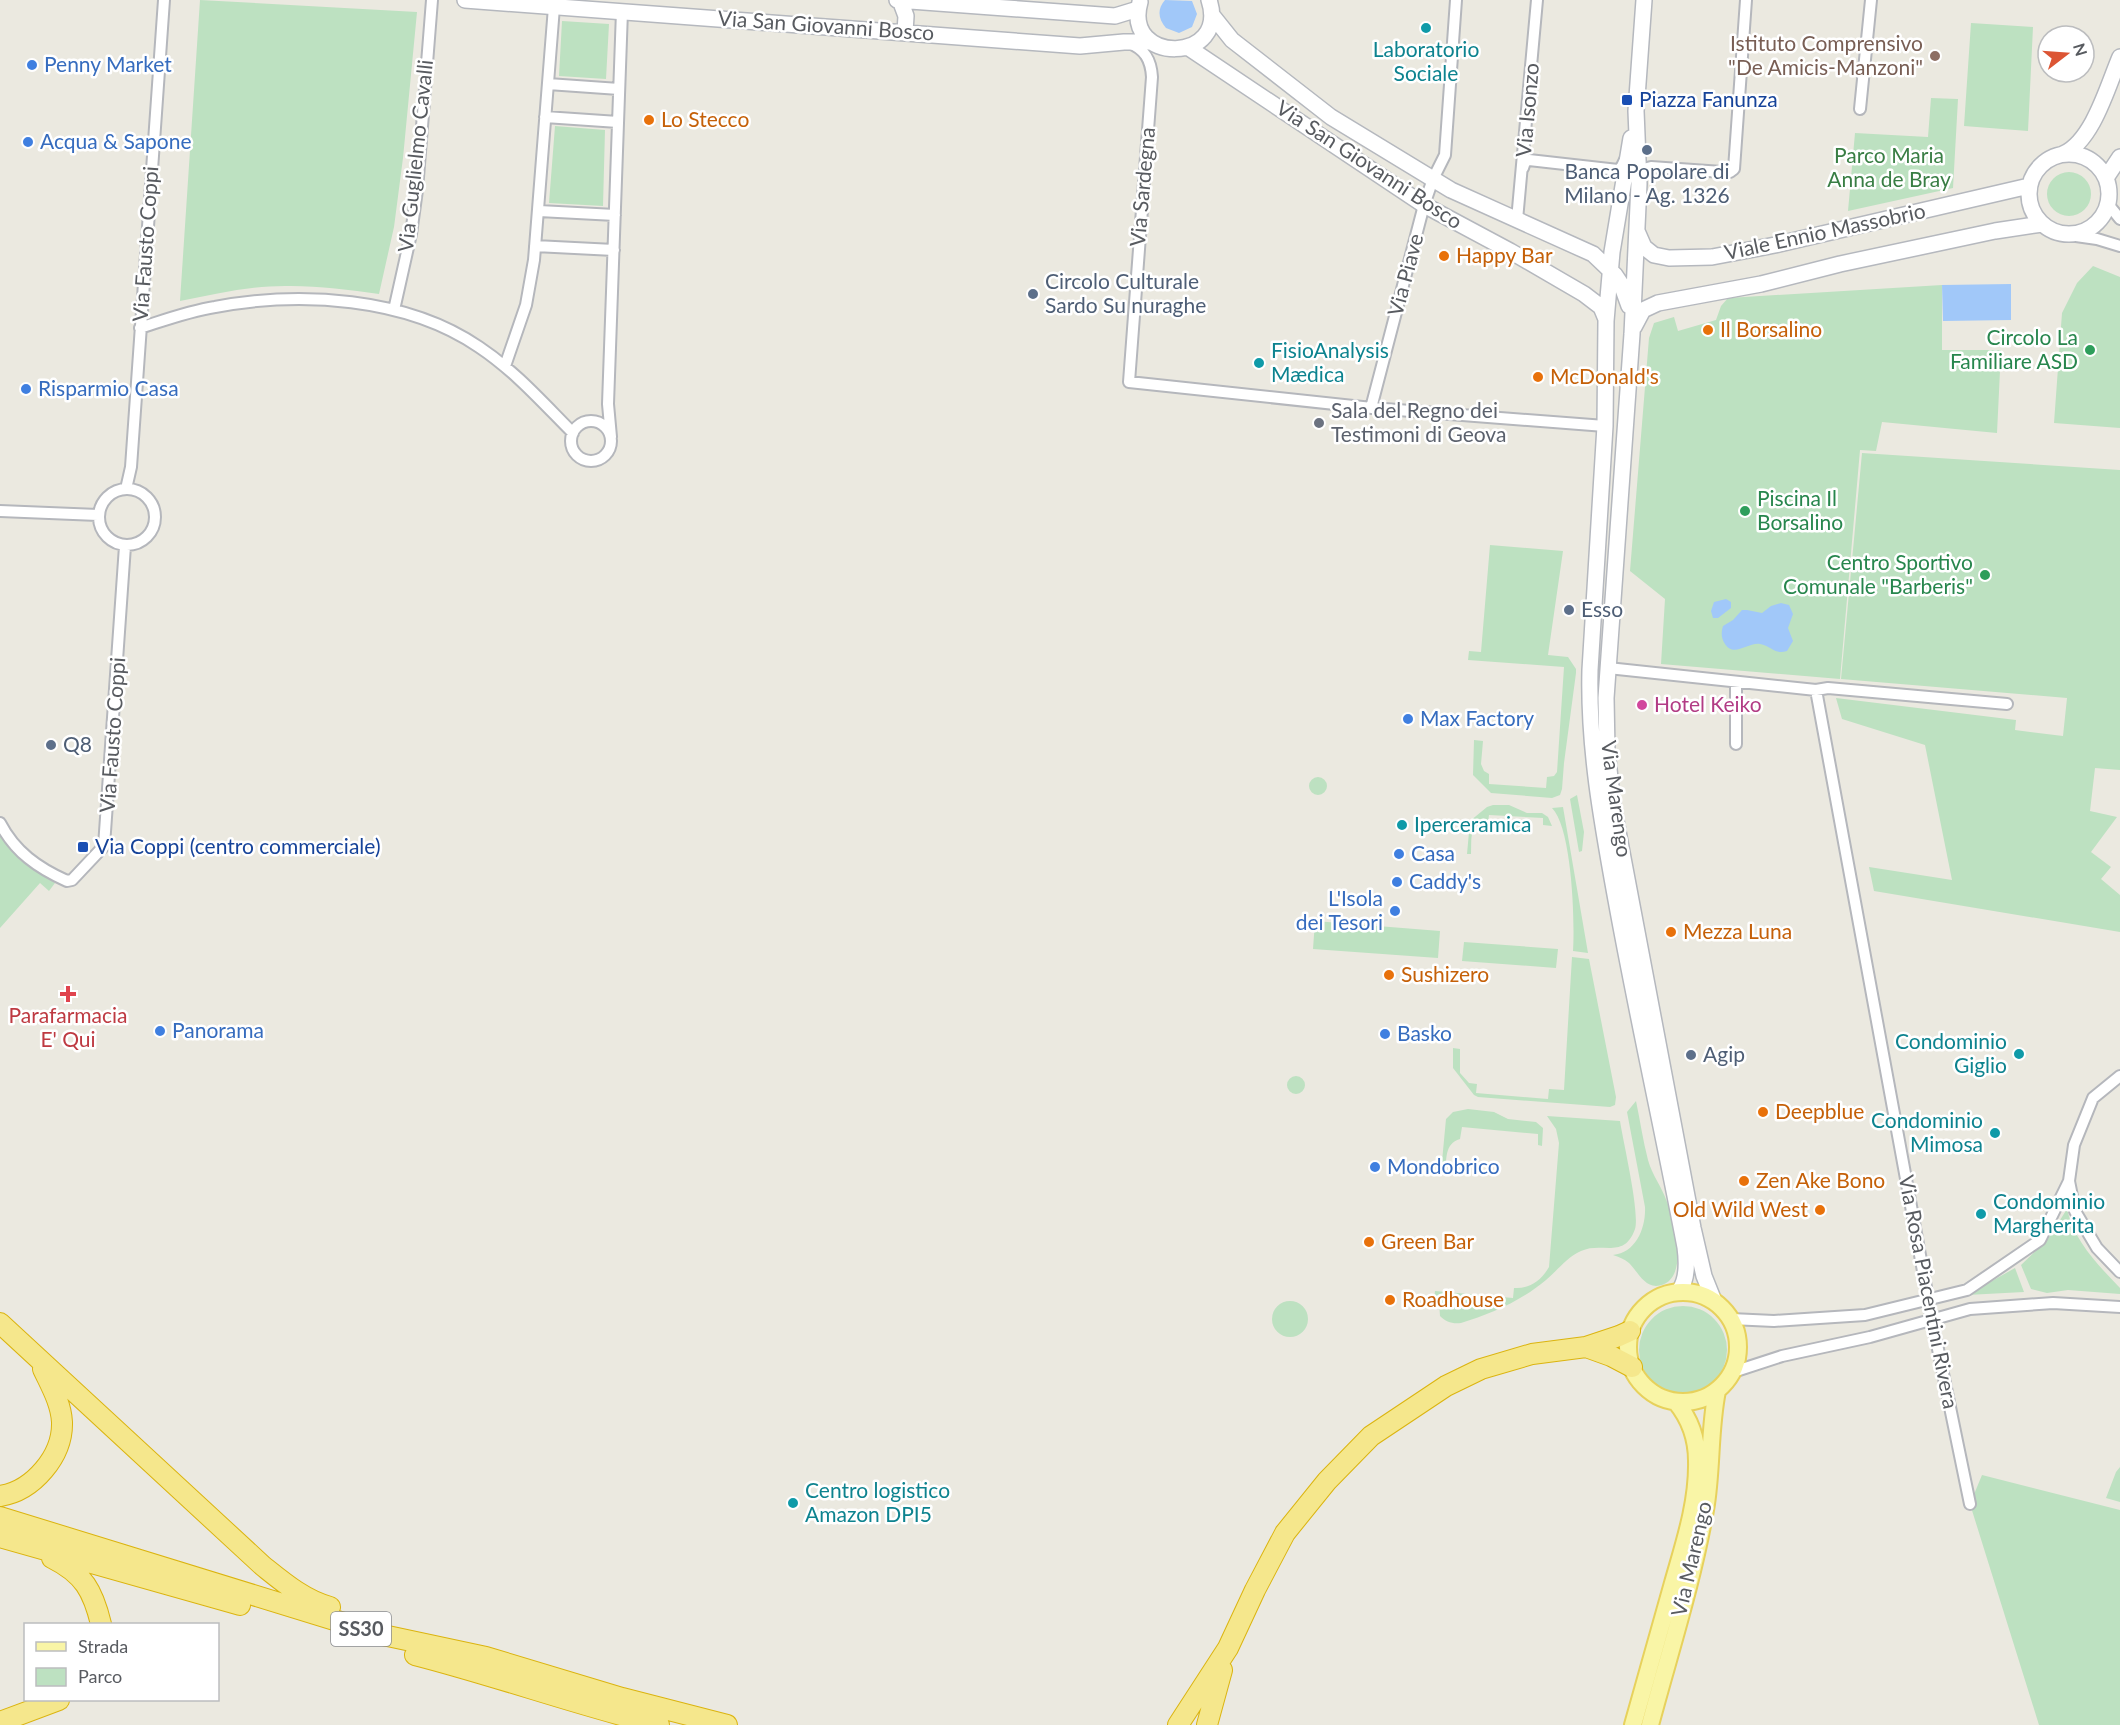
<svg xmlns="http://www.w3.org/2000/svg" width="2120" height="1725" viewBox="0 0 2120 1725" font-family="Lato,sans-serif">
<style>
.green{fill:#bde1c1}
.water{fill:#a1c8f9}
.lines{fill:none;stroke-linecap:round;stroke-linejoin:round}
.street-casing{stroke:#b5b7bc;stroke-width:14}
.secondary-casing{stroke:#b5b8be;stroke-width:18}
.primary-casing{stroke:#e7d15c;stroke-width:20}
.highway-casing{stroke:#dbb40f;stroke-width:22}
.street{stroke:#fff;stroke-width:10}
.secondary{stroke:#fff;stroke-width:15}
.primary{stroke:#f9f5a6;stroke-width:16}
.highway{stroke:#f5e78c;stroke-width:20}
.culture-dot{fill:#0f9aa8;stroke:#fff;stroke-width:2}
.education-dot{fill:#8d6e63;stroke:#fff;stroke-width:2}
.shop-dot{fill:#3f7fe0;stroke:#fff;stroke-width:2}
.transit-dot{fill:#1a4fb4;stroke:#fff;stroke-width:2}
.food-dot{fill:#e8710a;stroke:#fff;stroke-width:2}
.service-dot{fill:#5c6f8a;stroke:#fff;stroke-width:2}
.leisure-dot{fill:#2e9e5b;stroke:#fff;stroke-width:2}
.worship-dot{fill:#6b7280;stroke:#fff;stroke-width:2}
.hotel-dot{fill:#d1479c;stroke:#fff;stroke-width:2}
.health-dot{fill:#e0444e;stroke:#fff;stroke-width:2}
.labels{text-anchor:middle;stroke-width:5;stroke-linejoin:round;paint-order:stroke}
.shield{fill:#fff;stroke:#8a8c90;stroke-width:1.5}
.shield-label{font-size:20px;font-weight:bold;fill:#585b60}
.street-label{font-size:21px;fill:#585b60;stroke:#fff}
.education-label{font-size:21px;fill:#785e54;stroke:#fff;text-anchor:end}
.culture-label{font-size:21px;fill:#0d838f;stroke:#fff;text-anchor:start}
.shop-label{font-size:21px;fill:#366cbe;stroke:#fff;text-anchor:start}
.transit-label{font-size:21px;fill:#164399;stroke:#fff;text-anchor:start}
.food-label{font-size:21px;fill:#c56008;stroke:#fff;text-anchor:start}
.park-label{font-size:21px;fill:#397e44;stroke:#fff}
.service-label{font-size:21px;fill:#4e5e75;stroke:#fff;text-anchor:start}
.leisure-label{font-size:21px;fill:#27864d;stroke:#fff;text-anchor:end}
.worship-label{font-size:21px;fill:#5b616d;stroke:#fff;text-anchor:start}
.hotel-label{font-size:21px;fill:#b23c85;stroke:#fff;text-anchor:start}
.health-label{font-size:21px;fill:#be3a42;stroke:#fff}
</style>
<rect width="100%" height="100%" fill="#ebe9e0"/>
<path class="green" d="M200 0 417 12 403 158 394 227 379 294C350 290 320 286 291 286 253 285 216 294 180 301Z
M562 21 609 24 606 79 559 76Z
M1971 23 2033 27 2028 131 1964 126Z
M1931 98 1958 99 1953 188 1848 211 1855 133 1928 137Z
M555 126 605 130 603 206 549 203Z
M2047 194a22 22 0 1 1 44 0a22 22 0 1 1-44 0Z
M2093 266 2120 277V428L2054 423 2062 313 2077 283Z
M1942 285V350H2001L1997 433 1882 422 1876 451 1860 450 1840 679 1661 664 1665 599 1630 571 1649 338 1654 323 1674 317 1678 331 1716 320 1721 306 1728 298Z
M1862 453 2120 470V770L2095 768 2090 811 2117 817 2091 852 2111 867 2101 879 2120 895V932L1874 891 1869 867 1952 880 1925 745 1842 719 1836 698 2016 720 2015 730 2063 736 2067 698 1841 679Z
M1490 545 1563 551 1548 655 1568 657 1576 669V673L1564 763 1562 789 1560 795 1552 798 1491 793 1473 775 1474 740 1483 741 1481 764 1484 771 1489 774V784L1546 788 1547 777 1554 776 1557 772 1564 667 1468 660 1469 651 1481 652Z
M1309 786a9 9 0 1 1 18 0a9 9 0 1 1-18 0Z
M1577 795 1584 832 1582 851 1579 852 1570 799Z
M1493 805H1509L1527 813H1542L1548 817 1552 826 1543 825V818L1489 815 1488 822C1468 825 1472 838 1471 854H1467L1470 821 1487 807Z
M1563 807 1588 953 1573 951C1575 921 1572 828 1552 808Z
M0 832 20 860 55 883 49 891 40 883 0 928Z
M1315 921 1440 931 1438 958 1313 949Z
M1464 942 1558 949 1556 968 1462 961Z
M1572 957 1589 959 1616 1097 1615 1105 1610 1107 1478 1097 1474 1095 1453 1068V1048L1460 1049V1073L1469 1083 1477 1084 1476 1093 1548 1099 1549 1089 1564 1090Z
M1287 1085a9 9 0 1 1 18 0a9 9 0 1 1-18 0Z
M1636 1101C1640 1120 1643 1141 1648 1160 1652 1175 1662 1187 1667 1202 1675 1222 1691 1284 1656 1286 1644 1286 1637 1271 1629 1263 1624 1259 1619 1257 1613 1255 1636 1253 1646 1228 1645 1207L1627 1112Z
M1468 1109 1494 1112 1508 1119 1536 1122 1543 1128 1542 1146 1538 1145V1134L1462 1127 1460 1139C1444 1144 1447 1159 1445 1174H1442L1441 1172 1446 1119 1453 1112Z
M1547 1116 1620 1121C1623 1141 1640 1213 1635 1229 1624 1260 1602 1241 1581 1251 1566 1258 1558 1270 1546 1280 1521 1301 1491 1314 1461 1323 1452 1324 1446 1322 1440 1316L1439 1302 1434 1301 1435 1291 1513 1298 1514 1288C1529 1289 1541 1281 1549 1267L1559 1143 1556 1129Z
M2067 1209C2074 1241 2098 1265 2120 1288V1294L2068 1290 2047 1293 2031 1289 2021 1265 2048 1239Z
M2015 1268 2024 1292 1967 1295Z
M1272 1319a18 18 0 1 1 36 0a18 18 0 1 1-36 0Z
M1639 1350a44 44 0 1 1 88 0a44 44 0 1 1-88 0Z
M2120 1467V1502L2106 1498 2116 1472Z
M1982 1475 2120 1510V1725H2039L1970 1504Z"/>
<path class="water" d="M1165 0 1192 1 1197 14 1192 27 1179 33 1166 28C1158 19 1157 9 1165 0Z
M2011 284V320L1943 321 1942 285Z
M1726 599 1731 602V608L1718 618H1713L1711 611 1714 602Z
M1781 603 1789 605 1793 614 1788 628 1793 641 1787 651C1775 655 1771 646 1760 644 1748 642 1734 658 1725 644 1721 638 1721 632 1723 626L1733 620 1742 610H1747L1762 613 1771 606Z"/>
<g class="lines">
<g class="street-casing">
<path id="street" d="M1129 43C1145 49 1151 60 1152 77L1129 382 1372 408 1605 426
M548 84 619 89
M1860 109 1871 0
M545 117 618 122
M1523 168 1525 162 1529 160 1618 170 1621 168 1626 158
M1640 178 1643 169 1651 167 1722 172H1730L1734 169 1746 0
M2108 204 2120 219
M539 211 615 215
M1517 220 1537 0
M2062 234 2097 239 2120 246
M535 246 614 250
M394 310 411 234 417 190 432 0
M140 328C165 320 189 311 215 307 300 291 406 297 479 347 515 371 543 403 573 433
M505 366 526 305 534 260 554 7
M1371 408 1424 205 1433 179 1445 155 1456 0
M571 441a20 20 0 1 1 40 0a20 20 0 1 1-40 0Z
M611 437 608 404 622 11
M99 517a28 28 0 1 1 56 0a28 28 0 1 1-56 0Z
M126 489 131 467 164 0
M0 511 98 515
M1608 668 1816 690 1828 688 2007 704
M1736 682V744
M1816 690 1932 1320 1970 1504
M0 823C15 852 38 868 67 881L72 880 104 846 125 546
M2120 1076 2093 1098 2074 1145 2069 1181 2075 1211 2097 1248 2120 1272
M1731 1319 1774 1321 1865 1315 1967 1290 2040 1240 2069 1181
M1733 1372 1782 1356 1870 1337 1970 1309 2053 1303 2120 1307"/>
</g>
<g class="secondary-casing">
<path id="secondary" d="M465 0 1080 46 1124 42H1152
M897 0 1115 16 1138 9
M900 0 906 16 905 32
M1644 0 1636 111 1639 184 1632 334 1606 698 1607 751 1613 805 1693 1228 1704 1276 1714 1301
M1140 2C1122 65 1230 64 1209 0
M1212 15 1232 40 1331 117 1451 190 1593 254 1615 275 1621 284 1629 306
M1189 48 1424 205 1510 251 1584 294 1601 307 1606 319
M1631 138 1612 252 1606 321 1605 426 1590 670C1588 747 1602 823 1616 900 1637 1016 1663 1131 1685 1247 1687 1262 1688 1279 1679 1291
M2029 194a40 40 0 1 1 80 0a40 40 0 1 1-80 0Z
M2063 154C2093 141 2108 85 2120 57
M2106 178 2120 157
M1637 231 1644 247 1654 255 1669 258 1712 257 1775 245 2029 186
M1634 327 1643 310 1658 303 1761 284 1840 264 1995 231 2042 224"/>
</g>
<g class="primary-casing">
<path id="primary" d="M1628 1347a55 55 0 1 1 110 0a55 55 0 1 1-110 0Z
M1633 1725C1646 1678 1660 1630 1673 1583 1684 1544 1698 1503 1697 1461 1697 1439 1690 1419 1676 1402
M1650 1725C1669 1654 1692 1583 1705 1510 1712 1471 1709 1430 1717 1391"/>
</g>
<g class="highway-casing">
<path id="highway" d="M0 1323 263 1566C283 1582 304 1600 330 1607
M1586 1347 1611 1356 1632 1367
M0 1496C33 1491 63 1456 62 1422 61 1403 51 1386 43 1369
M0 1517 383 1635 486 1657 622 1698 727 1725
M0 1537 240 1605
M52 1558C84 1574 93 1591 101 1624
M415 1655C497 1676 577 1705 659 1725
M0 1722 59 1700
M1178 1725 1228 1648 1255 1590 1285 1533 1327 1481 1371 1436 1446 1386 1481 1369 1532 1354 1586 1347 1619 1336 1630 1331
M1207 1725 1222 1670"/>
</g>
<use href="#street" class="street"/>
<use href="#secondary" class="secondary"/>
<use href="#primary" class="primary"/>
<use href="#highway" class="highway"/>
</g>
<g class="culture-dot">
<circle cx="1426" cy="28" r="6"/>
<circle cx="1259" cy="363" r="6"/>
<circle cx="1402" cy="825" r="6"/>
<circle cx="2019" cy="1054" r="6"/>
<circle cx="1995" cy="1133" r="6"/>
<circle cx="1981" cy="1214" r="6"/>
<circle cx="793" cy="1503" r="6"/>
</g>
<circle class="education-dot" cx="1935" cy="56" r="6"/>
<g class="shop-dot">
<circle cx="32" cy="65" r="6"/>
<circle cx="28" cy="142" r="6"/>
<circle cx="26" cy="389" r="6"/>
<circle cx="1408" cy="719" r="6"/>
<circle cx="1399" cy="854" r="6"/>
<circle cx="1397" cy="882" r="6"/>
<circle cx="1395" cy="911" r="6"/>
<circle cx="160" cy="1031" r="6"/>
<circle cx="1385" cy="1034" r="6"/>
<circle cx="1375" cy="1167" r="6"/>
</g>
<g class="transit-dot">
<rect x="1621" y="94" width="12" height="12" rx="3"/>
<rect x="77" y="841" width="12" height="12" rx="3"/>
</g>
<g class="food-dot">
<circle cx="649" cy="120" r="6"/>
<circle cx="1444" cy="256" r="6"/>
<circle cx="1708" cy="330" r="6"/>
<circle cx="1538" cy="377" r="6"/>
<circle cx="1671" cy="932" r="6"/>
<circle cx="1389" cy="975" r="6"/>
<circle cx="1763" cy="1112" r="6"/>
<circle cx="1744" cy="1181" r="6"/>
<circle cx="1820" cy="1210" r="6"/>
<circle cx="1369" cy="1242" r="6"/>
<circle cx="1390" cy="1300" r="6"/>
</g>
<g class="service-dot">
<circle cx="1647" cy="150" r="6"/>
<circle cx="1033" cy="294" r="6"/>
<circle cx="1569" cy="610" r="6"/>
<circle cx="51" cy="745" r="6"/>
<circle cx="1691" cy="1055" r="6"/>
</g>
<g class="leisure-dot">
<circle cx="2090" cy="350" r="6"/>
<circle cx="1745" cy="511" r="6"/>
<circle cx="1985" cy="575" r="6"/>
</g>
<circle class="worship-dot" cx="1319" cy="423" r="6"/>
<circle class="hotel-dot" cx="1642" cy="705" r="6"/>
<path class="health-dot" d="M65 985h6v6h6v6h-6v6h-6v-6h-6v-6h6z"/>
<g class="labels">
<rect class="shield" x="331" y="1612" width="60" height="34" rx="4.5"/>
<g class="shield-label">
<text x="361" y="1636">SS30</text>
</g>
<g class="street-label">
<text transform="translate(826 26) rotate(4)" y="7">Via San Giovanni Bosco</text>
<text transform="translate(1528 110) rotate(-85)" y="7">Via Isonzo</text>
<text transform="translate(416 156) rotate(-84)" y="7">Via Guglielmo Cavalli</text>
<text transform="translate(1369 165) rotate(33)" y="7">Via San Giovanni Bosco</text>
<text transform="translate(1143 187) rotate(-85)" y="7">Via Sardegna</text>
<text transform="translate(1825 232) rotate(-12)" y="7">Viale Ennio Massobrio</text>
<text transform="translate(146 244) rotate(-86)" y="7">Via Fausto Coppi</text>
<text transform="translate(1406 275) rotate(-75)" y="7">Via Piave</text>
<text transform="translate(113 735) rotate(-86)" y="7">Via Fausto Coppi</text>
<text transform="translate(1616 799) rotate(82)" y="7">Via Marengo</text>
<text transform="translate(1928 1292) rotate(79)" y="7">Via Rosa Piacentini Rivera</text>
<text transform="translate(1692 1559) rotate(-77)" y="7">Via Marengo</text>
</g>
<g class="education-label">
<text x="1923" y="51">Istituto Comprensivo<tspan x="1923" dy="24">"De Amicis-Manzoni"</tspan></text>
</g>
<g class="culture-label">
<text x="1426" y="57" text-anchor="middle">Laboratorio<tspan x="1426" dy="24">Sociale</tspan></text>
<text x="1271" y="358">FisioAnalysis<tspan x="1271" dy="24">Mædica</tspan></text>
<text x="1414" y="832">Iperceramica</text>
<text x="2007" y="1049" text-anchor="end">Condominio<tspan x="2007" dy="24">Giglio</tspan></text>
<text x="1983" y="1128" text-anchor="end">Condominio<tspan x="1983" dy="24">Mimosa</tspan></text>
<text x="1993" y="1209">Condominio<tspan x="1993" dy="24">Margherita</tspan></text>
<text x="805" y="1498">Centro logistico<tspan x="805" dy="24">Amazon DPI5</tspan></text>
</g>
<g class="shop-label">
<text x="44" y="72">Penny Market</text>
<text x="40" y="149">Acqua &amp; Sapone</text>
<text x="38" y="396">Risparmio Casa</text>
<text x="1420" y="726">Max Factory</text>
<text x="1411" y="861">Casa</text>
<text x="1409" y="889">Caddy's</text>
<text x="1383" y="906" text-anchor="end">L'Isola<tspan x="1383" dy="24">dei Tesori</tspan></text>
<text x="172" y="1038">Panorama</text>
<text x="1397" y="1041">Basko</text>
<text x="1387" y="1174">Mondobrico</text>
</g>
<g class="transit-label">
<text x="1639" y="107">Piazza Fanunza</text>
<text x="95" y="854">Via Coppi (centro commerciale)</text>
</g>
<g class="food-label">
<text x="661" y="127">Lo Stecco</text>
<text x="1456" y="263">Happy Bar</text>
<text x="1720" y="337">Il Borsalino</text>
<text x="1550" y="384">McDonald's</text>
<text x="1683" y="939">Mezza Luna</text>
<text x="1401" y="982">Sushizero</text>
<text x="1775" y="1119">Deepblue</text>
<text x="1756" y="1188">Zen Ake Bono</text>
<text x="1808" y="1217" text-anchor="end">Old Wild West</text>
<text x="1381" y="1249">Green Bar</text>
<text x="1402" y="1307">Roadhouse</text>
</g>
<g class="park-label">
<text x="1889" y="163">Parco Maria<tspan x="1889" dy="24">Anna de Bray</tspan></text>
</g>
<g class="service-label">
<text x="1647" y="179" text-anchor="middle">Banca Popolare di<tspan x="1647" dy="24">Milano - Ag. 1326</tspan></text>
<text x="1045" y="289">Circolo Culturale<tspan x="1045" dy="24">Sardo Su nuraghe</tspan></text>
<text x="1581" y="617">Esso</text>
<text x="63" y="752">Q8</text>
<text x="1703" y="1062">Agip</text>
</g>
<g class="leisure-label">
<text x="2078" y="345">Circolo La<tspan x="2078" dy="24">Familiare ASD</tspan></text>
<text x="1757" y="506" text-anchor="start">Piscina Il<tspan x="1757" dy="24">Borsalino</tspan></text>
<text x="1973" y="570">Centro Sportivo<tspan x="1973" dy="24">Comunale "Barberis"</tspan></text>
</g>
<g class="worship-label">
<text x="1331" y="418">Sala del Regno dei<tspan x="1331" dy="24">Testimoni di Geova</tspan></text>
</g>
<g class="hotel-label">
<text x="1654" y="712">Hotel Keiko</text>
</g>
<g class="health-label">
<text x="68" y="1023">Parafarmacia<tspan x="68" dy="24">E' Qui</tspan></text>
</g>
</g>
<rect x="24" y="1623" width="195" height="78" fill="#ffffff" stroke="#bcbdbf" stroke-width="1.5"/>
<rect x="36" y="1642" width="30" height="9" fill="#f9f5a6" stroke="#bcbdbf" stroke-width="1.5"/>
<text x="78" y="1653" font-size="18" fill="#585b60">Strada</text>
<rect x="36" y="1668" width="30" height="18" fill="#bde1c1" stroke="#bcbdbf" stroke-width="1.5"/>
<text x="78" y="1683" font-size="18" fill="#585b60">Parco</text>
<g transform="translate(2066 54) rotate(73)"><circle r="28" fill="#ffffff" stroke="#bcbdbf" stroke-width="1.5"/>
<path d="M0-4.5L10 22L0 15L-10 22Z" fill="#dc5534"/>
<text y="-9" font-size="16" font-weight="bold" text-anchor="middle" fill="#585b60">N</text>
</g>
</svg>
